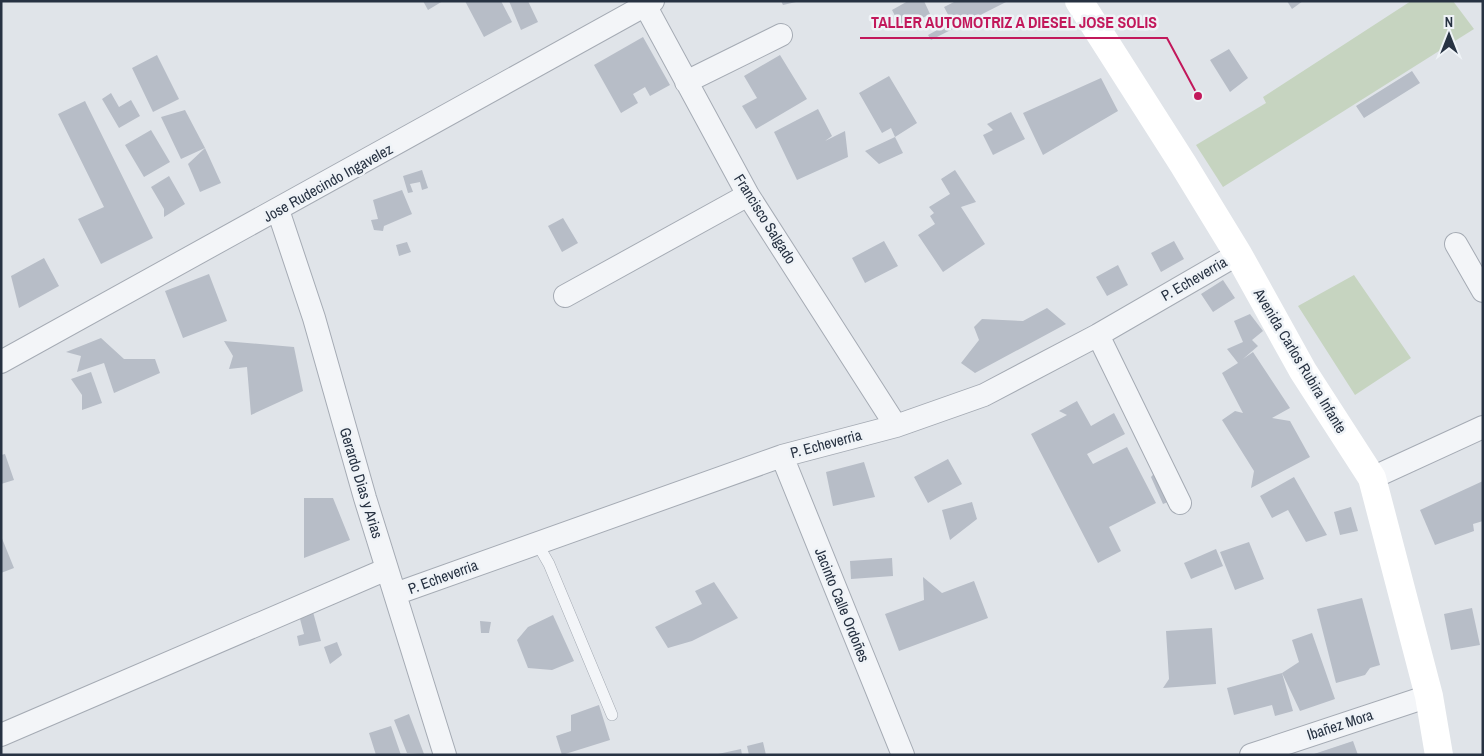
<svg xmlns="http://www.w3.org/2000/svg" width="1484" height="756" viewBox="0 0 1484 756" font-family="'Archivo Narrow',sans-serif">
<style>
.green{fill:#c6d4c0}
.building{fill:#b7bdc7}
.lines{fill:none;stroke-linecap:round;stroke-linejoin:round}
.lane-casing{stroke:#a5abb4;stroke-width:12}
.street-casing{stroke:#a5abb4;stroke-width:24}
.lane{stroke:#f3f5f8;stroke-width:11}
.street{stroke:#f3f5f8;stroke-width:22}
.secondary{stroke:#fff;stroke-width:28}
.labels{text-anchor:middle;stroke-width:5;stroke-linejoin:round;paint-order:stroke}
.street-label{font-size:15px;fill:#273242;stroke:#eff3f7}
.leader{fill:none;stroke:#c2185b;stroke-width:2}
.callout-dot{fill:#c2185b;stroke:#eff3f7;stroke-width:2}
.callout-label{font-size:16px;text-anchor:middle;font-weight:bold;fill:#c2185b;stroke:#eff3f7;stroke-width:5;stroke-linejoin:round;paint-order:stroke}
</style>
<rect width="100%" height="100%" fill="#e0e4e9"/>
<path class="green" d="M1411 1H1453L1474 29 1223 187 1196 145 1266 103 1263 97Z
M1354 275 1411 358 1355 395 1298 306Z"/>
<path class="building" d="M423 1H443L428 10Z
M465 1H501L512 22 484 37Z
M509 1H528L538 22 521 30Z
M781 1H796V2L783 5Z
M908 1H924L930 14 902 29 892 10Z
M956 1H1008L931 40 928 35 952 22 944 7Z
M1287 1H1303L1292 9Z
M643 37 670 85 650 96 645 87 633 94 638 103 621 113 594 65Z
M1229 49 1248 78 1230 92 1210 60Z
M157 55 179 99 153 112 132 68Z
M780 55 807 99 756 129 742 106 757 98 744 76Z
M1412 71 1420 83 1364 118 1356 106Z
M889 76 917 123 895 137 903 153 879 164 865 151 895 137 891 128 882 133 859 93Z
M1101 78 1118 111 1043 155 1023 113Z
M111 93 119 107 131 100 140 116 119 128 102 99Z
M85 101 153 238 101 264 78 219 104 207 58 114Z
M818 109 832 136 825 141 845 131 848 157 797 180 774 132Z
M185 110 205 148 181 159 161 117Z
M1011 112 1025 139 993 155 983 135 993 130 987 124Z
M151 130 170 162 144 177 125 145Z
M205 148 221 183 200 192 188 164Z
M422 170 428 188 422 190 420 182 410 184 413 192 408 193 403 176Z
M955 170 976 202 961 207 985 244 943 272 918 235 935 224 930 216 934 213 929 207 950 194 941 179Z
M169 176 185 204 164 217V209L151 187Z
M402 190 412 214 384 226 383 231 374 230 371 220 378 219 373 200Z
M563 218 578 243 562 252 548 226Z
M884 241 898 266 865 283 852 258Z
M1174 241 1184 259 1161 272 1151 253Z
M407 242 411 252 399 256 396 245Z
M44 258 59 286 19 308 11 276Z
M1118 265 1128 285 1107 296 1096 277Z
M209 274 227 321 183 338 165 291Z
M1223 280 1235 298 1213 312 1201 294Z
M1047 308 1066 324 975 373 961 363 979 340 974 327 982 319 1023 321Z
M1250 314 1263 331 1252 340 1258 346 1243 359 1253 352 1290 408 1272 418 1290 421 1310 457 1251 488 1254 471 1222 420 1235 411 1243 413 1222 373 1238 363 1227 349 1243 342 1234 321Z
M101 338 124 359H155L160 373 114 393 104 363 77 372 81 356 66 352Z
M224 341 294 347 303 391 251 415 247 367 229 369 233 356Z
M91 372 102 403 82 410V395L71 379Z
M1077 401 1091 426 1114 413 1125 434 1087 454 1093 464 1127 447 1156 503 1109 527 1121 551 1098 563 1031 434 1067 415 1059 411Z
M5 454 14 480 1 484V455Z
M948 459 962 484 928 503 914 477Z
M864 462 875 497 833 506 826 472Z
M1160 467 1175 499 1163 504 1151 477Z
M1294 477 1327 535 1306 542 1288 510 1272 518 1260 496Z
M1483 481V521L1473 524 1474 531 1435 545 1420 510Z
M304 498H333L350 540 304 558Z
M972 502 977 519 950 540 942 510Z
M1351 507 1358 531 1340 535 1334 512Z
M1 536 14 568 1 573Z
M1249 542 1264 579 1235 590 1220 552Z
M1216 549 1223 566 1191 579 1184 563Z
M892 558 893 576 851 579 850 561Z
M923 577 942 593 974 581 988 618 899 651 885 614 924 600Z
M714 582 738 618 692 641 668 648 655 627 702 604 695 591Z
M1362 598 1380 665 1370 668 1365 675 1336 683 1317 609Z
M1472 608 1480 645 1451 650 1444 614Z
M313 612 321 641 299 646 297 636 304 634 299 615Z
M553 615 574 661 552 670 528 668 517 640 528 627Z
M480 621 491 622 489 633H481Z
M1212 628 1216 684 1163 688 1169 679 1166 631Z
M1312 633 1335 699 1300 711 1282 673 1299 662 1292 640Z
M337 642 342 655 330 664 324 647Z
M1282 673 1293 711 1275 716 1272 705 1234 715 1227 688Z
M599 705 610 740 562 755 556 736 571 731V715Z
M409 714 424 754 407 753 394 720Z
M391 726 401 755H376L369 733Z
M1353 741 1358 755H1314V754Z
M763 742 766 755H749L747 746Z
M741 749 742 755H718V754Z"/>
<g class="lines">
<g class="lane-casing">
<path id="lane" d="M537 543 549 564 612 715"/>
</g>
<g class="street-casing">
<path id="street" d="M645 5 748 195 896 426
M686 82 781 35
M278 210 314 318 365 498 445 755
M1456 244 1483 291
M565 296 748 195
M1098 335 1180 503
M1 362 653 1
M782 456 903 755
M1372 478 1483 427
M395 594 782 456 896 426 984 395 1098 335 1238 254
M1 735 387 569
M1251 755 1429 696"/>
</g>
<use href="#lane" class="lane"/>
<use href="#street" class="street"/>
<path class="secondary" d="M1079 1 1183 164 1238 254 1303 371 1372 478 1429 696 1439 755"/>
</g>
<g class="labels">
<g class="street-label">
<text transform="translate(328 183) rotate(-29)" y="5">Jose Rudecindo Ingavelez</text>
<text transform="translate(765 219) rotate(58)" y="5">Francisco Salgado</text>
<text transform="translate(1194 279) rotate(-30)" y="5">P. Echeverria</text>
<text transform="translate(1300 361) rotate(59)" y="5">Avenida Carlos Rubira Infante</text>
<text transform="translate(826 444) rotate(-15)" y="5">P. Echeverria</text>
<text transform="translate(361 483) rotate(73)" y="5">Gerardo Dias y Arias</text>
<text transform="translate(443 577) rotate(-20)" y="5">P. Echeverria</text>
<text transform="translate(842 605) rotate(68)" y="5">Jacinto Calle Ordoñes</text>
<text transform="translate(1340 725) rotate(-18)" y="5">Ibañez Mora</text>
</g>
</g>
<path class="leader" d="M1198 96L1167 38H860"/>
<circle class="callout-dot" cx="1198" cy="96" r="5"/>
<g class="callout-label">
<text x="1014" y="28">TALLER AUTOMOTRIZ A DIESEL JOSE SOLIS</text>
</g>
<rect width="1484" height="756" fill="none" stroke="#273242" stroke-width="5"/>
<g transform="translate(1449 35)" stroke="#eff3f7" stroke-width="4" paint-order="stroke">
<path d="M0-4L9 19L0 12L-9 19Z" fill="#273242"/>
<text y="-8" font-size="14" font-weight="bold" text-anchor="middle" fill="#273242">N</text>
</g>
</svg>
